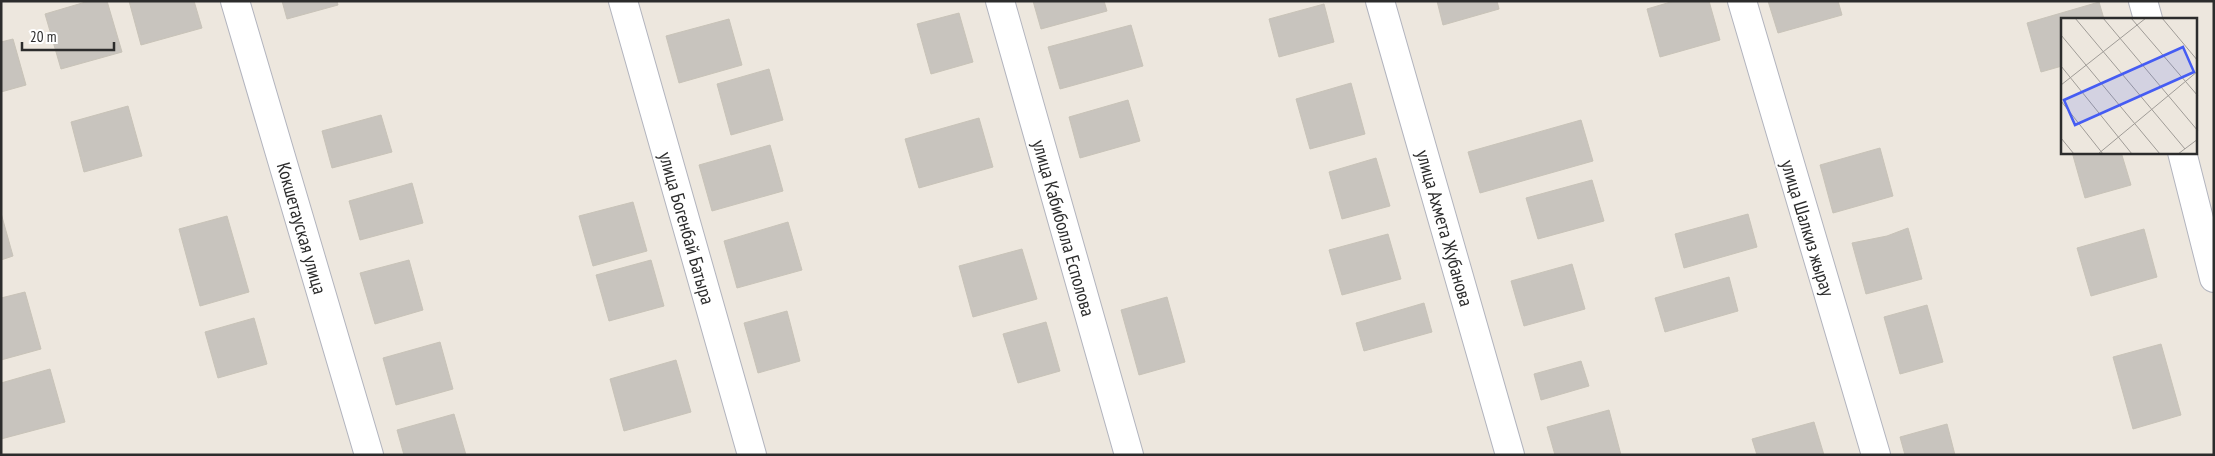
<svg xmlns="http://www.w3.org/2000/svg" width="2215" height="456" viewBox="0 0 2215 456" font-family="'PT Sans Narrow',sans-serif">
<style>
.building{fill:#c8c4be;stroke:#c8c3b8}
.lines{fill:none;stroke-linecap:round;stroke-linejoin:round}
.minor-casing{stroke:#b2b4be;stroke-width:30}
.minor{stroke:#fff;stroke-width:28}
.labels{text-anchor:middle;stroke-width:4.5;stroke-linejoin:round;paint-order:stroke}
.street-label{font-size:19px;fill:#2c2c2c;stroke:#fff}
.inset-road{fill:none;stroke:#a09c97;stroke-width:1}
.view{fill:#455cf3;fill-opacity:0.15;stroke:#455cf3;stroke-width:2.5}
.inset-edge{fill:none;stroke:#2c2c2c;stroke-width:2.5}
</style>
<rect width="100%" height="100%" fill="#ede7de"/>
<path class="building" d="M89 1H107L122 52 61 69 45 14Z
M129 1H194L202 28 141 45Z
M282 1H337L338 5 287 19Z
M1033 1H1104L1107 11 1041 29Z
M1437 1H1497L1499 9 1443 25Z
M1674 1H1709L1720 40 1660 57 1647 9Z
M1768 1H1838L1842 15 1778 33Z
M2099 2 2104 19H2062V66L2041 72 2027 23Z
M1324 4 1334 42 1279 57 1269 19Z
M959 13 973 62 931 74 917 24Z
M729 19 742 65 679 83 666 36Z
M1131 25 1143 66 1060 89 1048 47Z
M13 39 26 85 1 92V42Z
M769 69 783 120 731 135 717 84Z
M1351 83 1365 134 1310 149 1296 99Z
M1128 100 1140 141 1080 158 1069 117Z
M128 106 142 156 84 172 71 122Z
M381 115 392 152 332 168 322 131Z
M979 118 993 167 919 188 905 139Z
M1581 120 1593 161 1480 193 1468 152Z
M770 145 783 191 712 211 699 165Z
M1880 148 1893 196 1833 213 1820 165Z
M2072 152H2121L2131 185 2085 198Z
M1376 158 1390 206 1342 219 1329 172Z
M1592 180 1604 221 1538 239 1526 198Z
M412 183 423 223 360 240 349 201Z
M633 202 647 251 593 266 579 216Z
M1 213 13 256 1 260Z
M1748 214 1757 247 1684 268 1675 234Z
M227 216 249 292 200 306 179 229Z
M788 222 802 270 737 288 724 241Z
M1908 228 1922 279 1866 294 1852 243 1887 236Z
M2144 229 2157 277 2091 296 2077 248Z
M1388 234 1401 279 1342 295 1329 250Z
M1022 249 1037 299 973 317 959 266Z
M409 260 423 310 375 324 360 273Z
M651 260 664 306 609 321 596 275Z
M1572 264 1585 309 1524 326 1511 281Z
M1729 277 1738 311 1665 332 1655 298Z
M25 292 41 349 1 360V298Z
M1167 297 1185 362 1139 375 1121 310Z
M1424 303 1432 332 1364 351 1356 323Z
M1927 305 1943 362 1900 374 1884 317Z
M787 311 800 361 758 373 744 323Z
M254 318 267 364 218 378 205 332Z
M1046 322 1060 371 1018 383 1003 334Z
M440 342 453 389 396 405 383 358Z
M2161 344 2181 415 2133 429 2113 357Z
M676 360 691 412 624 431 610 379Z
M1581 361 1589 386 1541 400 1534 374Z
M50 369 65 422 1 439V383Z
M1609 410 1621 455H1555L1547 427Z
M454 414 466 455H404L397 430Z
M1814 422 1824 455H1757L1752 439Z
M1947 424 1955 455H1905L1900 437Z"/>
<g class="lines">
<g class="minor-casing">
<path id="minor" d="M235 1 369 455
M623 1 752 455
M1000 1 1129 455
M1380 1 1510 455
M1742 1 1876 455
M2143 1 2148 19
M2182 152 2214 278"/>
</g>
<use href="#minor" class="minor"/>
</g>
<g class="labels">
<g class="street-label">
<text transform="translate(302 228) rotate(74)" y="7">Кокшетауская улица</text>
<text transform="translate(687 228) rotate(74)" y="7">улица Богенбай Батыра</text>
<text transform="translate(1064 228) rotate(74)" y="7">улица Кабиболла Есполова</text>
<text transform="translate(1445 228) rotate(74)" y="7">улица Ахмета Жубанова</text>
<text transform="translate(1808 228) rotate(73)" y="7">улица Шалкиз жырау</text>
</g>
</g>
<g transform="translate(2061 18)">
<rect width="136" height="136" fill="#ede7de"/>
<path class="inset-road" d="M14 0 124 131M42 0 137 113M70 0 137 78M101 0 137 43M0 17 99 136M0 48 71 136M0 67 85 0M0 83 42 136M0 120 13 136M37 136 137 53M117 136 137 121"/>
<path class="view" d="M122 29 133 54 14 107 3 82Z"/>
<rect width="136" height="136" class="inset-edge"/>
</g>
<rect width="2215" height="456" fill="none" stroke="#2c2c2c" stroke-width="5"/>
<path d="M22 42v8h92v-8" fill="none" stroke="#2c2c2c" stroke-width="2.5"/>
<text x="30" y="42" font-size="15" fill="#2c2c2c" stroke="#ffffff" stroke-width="4" paint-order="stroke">20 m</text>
</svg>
